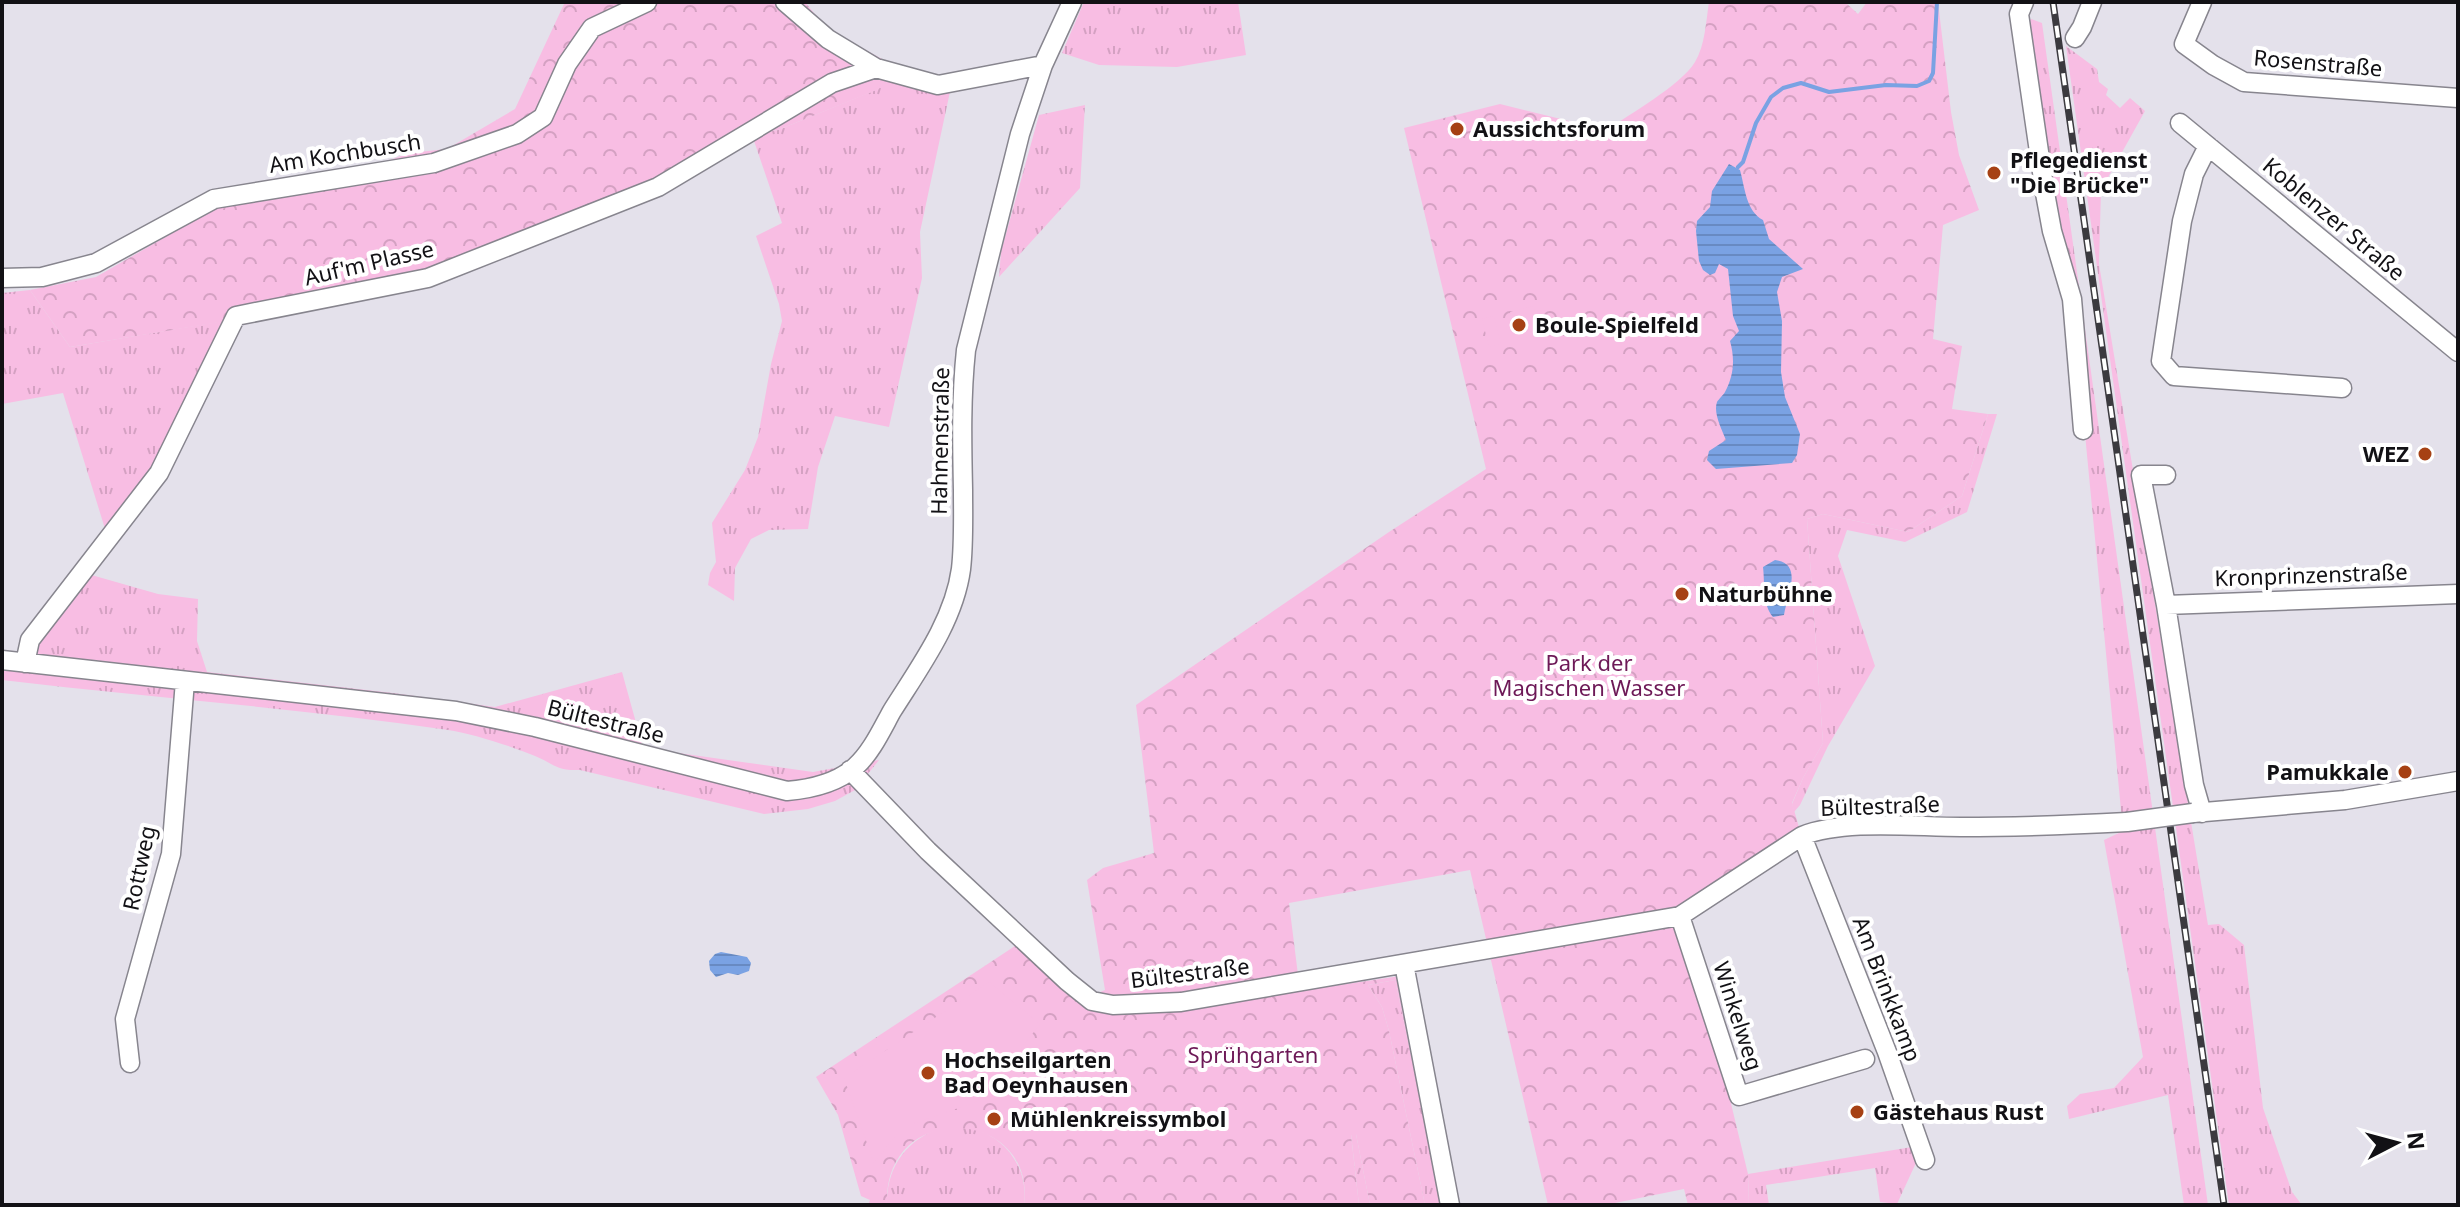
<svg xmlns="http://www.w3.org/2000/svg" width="2460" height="1207" viewBox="0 0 2460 1207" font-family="'Noto Sans',sans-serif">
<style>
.grass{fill:url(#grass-tufts)}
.forest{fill:url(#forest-crowns)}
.garden{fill:#f8bde3}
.water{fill:url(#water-rules)}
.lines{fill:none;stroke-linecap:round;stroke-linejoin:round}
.stream{stroke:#7aa2e3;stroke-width:4}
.minor-casing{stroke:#87858e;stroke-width:21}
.minor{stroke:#fff;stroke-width:18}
.rail-casing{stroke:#3b3a3f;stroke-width:7}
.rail{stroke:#fff;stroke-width:4;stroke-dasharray:12;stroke-linecap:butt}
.minor-bridge-casing{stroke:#87858e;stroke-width:21;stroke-linecap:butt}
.minor-bridge{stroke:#fff;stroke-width:18}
.poi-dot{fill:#a64114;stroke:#fff;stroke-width:3}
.labels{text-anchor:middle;stroke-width:8;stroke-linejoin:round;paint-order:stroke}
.street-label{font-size:22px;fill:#121115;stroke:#fff}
.poi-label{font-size:22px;font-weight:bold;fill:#121115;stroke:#fff;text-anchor:start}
.park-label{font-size:22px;fill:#6d1957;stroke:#fff}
</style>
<defs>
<pattern id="grass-tufts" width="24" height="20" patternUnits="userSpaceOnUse" patternTransform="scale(2)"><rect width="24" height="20" fill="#f8bde3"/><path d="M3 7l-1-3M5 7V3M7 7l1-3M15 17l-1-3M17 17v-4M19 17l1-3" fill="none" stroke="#d4a1c2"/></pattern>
<pattern id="forest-crowns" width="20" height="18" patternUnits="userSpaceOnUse" patternTransform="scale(2)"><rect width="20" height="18" fill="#f8bde3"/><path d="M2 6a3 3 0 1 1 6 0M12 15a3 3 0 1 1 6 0" fill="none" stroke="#d4a1c2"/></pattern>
<pattern id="water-rules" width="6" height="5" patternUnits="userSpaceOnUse" patternTransform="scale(2)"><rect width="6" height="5" fill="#7aa2e3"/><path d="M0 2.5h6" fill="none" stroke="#688ac2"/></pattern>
</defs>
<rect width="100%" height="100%" fill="#e4e1eb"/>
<path class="grass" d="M1084 2H1238L1246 55 1177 67 1099 65 1062 53Z
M2031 19 2042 23 2208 1205H2184L2168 1095 2069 1119 2067 1106 2080 1094 2114 1088 2143 1057 2104 840 2123 831 2085 434 2025 28Z
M2066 46 2097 69 2099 82 2108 89 2106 95 2120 108 2130 98 2145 111 2101 190 2099 264 2208 925 2219 924 2244 945 2263 1108 2292 1192 2302 1205H2229Z
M891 64 951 87 920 232 922 278 889 427 835 416 818 467 808 529 769 530 751 539 735 568 734 601 708 585 710 573 716 562 712 523 745 470 758 437 771 364 782 321 779 304 756 236 782 223 752 135 778 130 878 89Z
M1085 105 1080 188 999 277 1001 252 1039 115Z
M30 290 70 347 241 318 214 370 188 434 158 482 110 545 63 393 2 404V293Z
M1988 414H1997L1967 512 1905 542 1847 530 1838 556 1875 666 1828 746 1800 805 1794 812 1792 804 1803 778 1823 743 1807 519 1823 514 1908 532 1962 496Z
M88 574 158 594 198 599 197 641 207 672 393 693 495 707 622 672 643 748 813 772 879 760 855 790 835 801 808 809 764 814 580 770C555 771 555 764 535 756 514 747 470 733 448 730 300 708 151 698 2 680V656L28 659Z
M1395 980 1443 1205H1425L1389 1031 1382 1007 1368 985Z
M944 1127C952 1128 961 1127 970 1128 1006 1136 1029 1169 1024 1205H887C886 1167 907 1138 944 1127Z
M1351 1134H1356L1370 1205H1359Z
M1918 1146 1921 1152 1897 1204 1880 1202 1875 1168 1766 1185 1769 1205H1749L1748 1174Z"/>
<path class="forest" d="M565 2H805L826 28 891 64 879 89 778 130 752 135 425 288 70 347 30 290 96 277 214 209 363 170 409 153 447 149 515 109Z
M1709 2H1845L1858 14 1867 2H1938L1951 112 1959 155 1979 210 1943 225 1933 339 1962 346 1952 409 1988 414 1962 496 1908 532 1823 514 1807 519 1823 743 1803 778 1792 803 1801 834 1677 910 1721 1062 1748 1174 1749 1205H1688L1684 1189 1605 1205H1548L1470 870 1289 903 1300 991 1400 976 1443 1205 1395 980 1368 985 1382 1007 1389 1031 1425 1205H1370L1356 1134 1351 1135 1359 1205H1024C1037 1108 883 1097 887 1205H868L870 1200 861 1196 838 1115 816 1077 1015 946 1079 1001 1105 990 1087 880 1103 868 1154 853 1136 705 1389 532 1486 469 1404 128 1500 104 1606 130C1629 115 1681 85 1695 62 1705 46 1706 21 1709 2Z"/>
<path class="garden" d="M1534 306 1540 334 1516 340 1510 312Z
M1494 316 1501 344 1489 347 1482 319Z
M989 982 1040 1024 1023 1046 998 1084 987 1096 970 1104 906 1126 896 1135 874 1163 844 1078Z"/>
<path class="water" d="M1729 164 1740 170C1745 188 1746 211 1763 220L1769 239 1803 269 1782 277 1777 292 1782 321 1781 372 1785 397 1800 434 1797 455 1792 463 1716 469 1707 460 1709 451 1726 440C1722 430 1713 413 1717 402 1718 400 1724 394 1725 392 1734 375 1735 359 1730 341L1739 331 1733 316 1728 269 1719 264 1715 273 1710 275 1703 270 1699 261 1696 231 1697 221 1710 207 1712 191Z
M1775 560C1804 563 1787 596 1784 615L1773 617C1762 604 1765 583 1763 567Z
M721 952 747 957 751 963 749 971 738 975 728 973 716 977 710 970 709 961 715 954Z"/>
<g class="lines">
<path class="stream" d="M1738 167 1743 162 1756 123 1771 97 1783 88 1801 83 1829 92 1886 85 1917 86 1929 81 1933 73 1937 2"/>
<g class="minor-casing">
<path id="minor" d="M785 2 828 39 876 68 938 85 1043 65
M2024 2 2019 14 2045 193 2052 231 2072 299 2083 430
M2202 2 2184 44 2213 65 2244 82 2458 98
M2075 38 2082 27 2092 2
M2180 123 2458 352
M2208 146 2194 174 2182 221 2161 361 2174 376 2342 388
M2 278 42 277 96 263 214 199 434 163 517 134 543 117 567 64 592 28 647 2
M2166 475H2141L2166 605 2194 785 2202 813
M2166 605 2458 594
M2 660 456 711 535 727 787 791C811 789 837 783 855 767 871 753 882 729 892 711 919 668 954 621 961 569 964 543 963 516 963 490 962 443 961 397 966 350L1020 134 1043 65 1072 2
M25 663 30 640 159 473 236 316 428 278 658 187 832 83 876 68
M850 770 928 851 1067 981 1092 1001 1113 1005 1181 1002 1680 916 1802 836C1845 819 1913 827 1961 827 2016 827 2072 825 2127 822
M2193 813 2345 800 2458 781
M1802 836 1887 1052 1925 1160
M1680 916 1739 1096 1865 1059
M1404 964 1450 1205
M130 1063 125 1019 171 854 185 681"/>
</g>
<use href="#minor" class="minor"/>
<g class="rail-casing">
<path id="rail" d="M2053 2 2224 1205"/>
</g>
<use href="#rail" class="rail"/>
<g class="minor-bridge-casing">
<path id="minor-bridge" d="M2127 822 2193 813"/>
</g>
<use href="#minor-bridge" class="minor-bridge"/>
</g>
<g class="poi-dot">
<circle cx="1457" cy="129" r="8"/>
<circle cx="1994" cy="173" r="8"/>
<circle cx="1519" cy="325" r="8"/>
<circle cx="2425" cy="454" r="8"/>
<circle cx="1682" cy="594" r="8"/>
<circle cx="2405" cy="772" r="8"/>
<circle cx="928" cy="1073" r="8"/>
<circle cx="1857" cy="1112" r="8"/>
<circle cx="994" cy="1119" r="8"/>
</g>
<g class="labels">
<g class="street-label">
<text transform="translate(2318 63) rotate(5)" y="8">Rosenstraße</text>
<text transform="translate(345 153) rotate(-9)" y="8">Am Kochbusch</text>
<text transform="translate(2334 219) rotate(40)" y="8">Koblenzer Straße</text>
<text transform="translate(369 263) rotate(-13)" y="8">Auf'm Plasse</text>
<text transform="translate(940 441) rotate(-89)" y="8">Hahnenstraße</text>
<text transform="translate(2311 575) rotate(-2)" y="8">Kronprinzenstraße</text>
<text transform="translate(606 721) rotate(14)" y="8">Bültestraße</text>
<text transform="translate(1880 806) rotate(-2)" y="8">Bültestraße</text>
<text transform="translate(139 868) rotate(-78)" y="8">Rottweg</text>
<text transform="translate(1190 973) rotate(-7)" y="8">Bültestraße</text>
<text transform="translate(1887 989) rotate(69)" y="8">Am Brinkkamp</text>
<text transform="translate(1738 1016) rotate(72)" y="8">Winkelweg</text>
</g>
<g class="poi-label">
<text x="1473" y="137">Aussichtsforum</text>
<text x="2010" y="168">Pflegedienst<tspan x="2010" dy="25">"Die Brücke"</tspan></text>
<text x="1535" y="333">Boule-Spielfeld</text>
<text x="2409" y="462" text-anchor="end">WEZ</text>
<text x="1698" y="602">Naturbühne</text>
<text x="2389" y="780" text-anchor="end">Pamukkale</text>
<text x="944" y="1068">Hochseilgarten<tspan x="944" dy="25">Bad Oeynhausen</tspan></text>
<text x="1873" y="1120">Gästehaus Rust</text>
<text x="1010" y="1127">Mühlenkreissymbol</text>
</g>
<g class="park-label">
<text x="1589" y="671">Park der<tspan x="1589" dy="25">Magischen Wasser</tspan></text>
<text x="1253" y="1063">Sprühgarten</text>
</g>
</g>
<rect width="2460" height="1207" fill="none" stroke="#121115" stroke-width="8"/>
<g transform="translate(2396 1143) rotate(84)" stroke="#ffffff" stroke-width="6" paint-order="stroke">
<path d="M0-6L14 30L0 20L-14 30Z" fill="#121115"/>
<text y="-12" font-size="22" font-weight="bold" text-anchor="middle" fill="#121115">N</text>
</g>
</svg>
